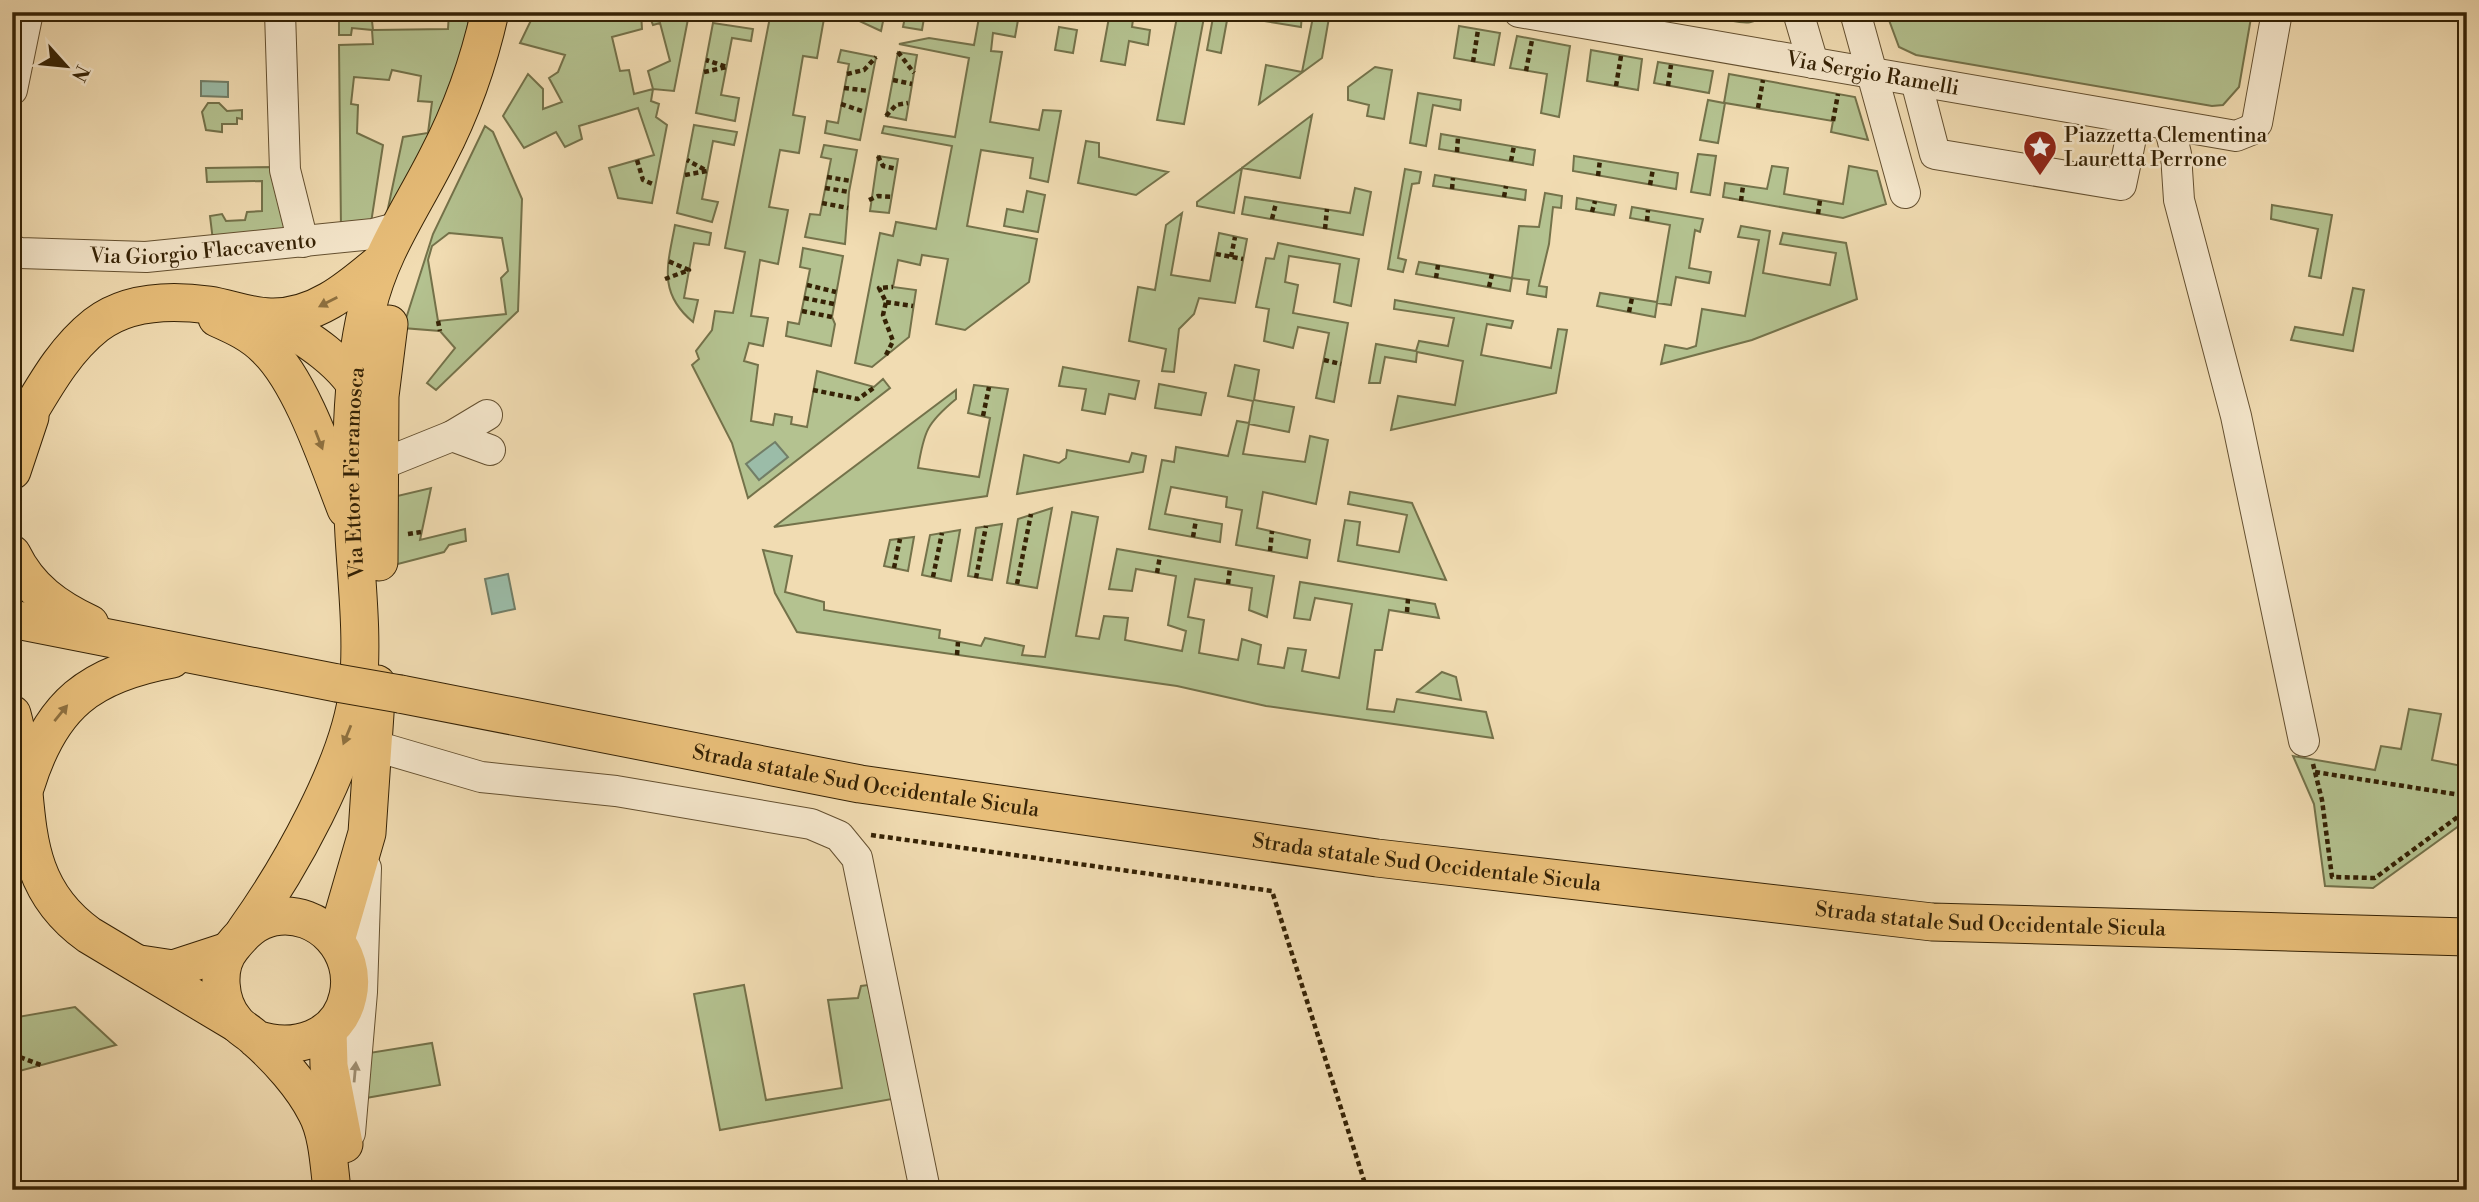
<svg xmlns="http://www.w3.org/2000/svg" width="2479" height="1202" viewBox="0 0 2479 1202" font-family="'Libre Bodoni',serif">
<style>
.green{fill:#b4c290;stroke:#74724a;stroke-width:2;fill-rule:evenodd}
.water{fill:#9bbca8;stroke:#727e67;stroke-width:2}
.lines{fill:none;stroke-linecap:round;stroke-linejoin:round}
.minor-casing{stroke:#645030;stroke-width:32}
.major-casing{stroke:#352205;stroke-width:39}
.path{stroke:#352205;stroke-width:4.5;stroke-dasharray:5 3.5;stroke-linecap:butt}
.minor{stroke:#f6e8cd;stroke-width:30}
.major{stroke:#e8be79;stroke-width:37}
.major-bridge-casing{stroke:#352205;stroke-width:39;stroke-linecap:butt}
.major-bridge{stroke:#e8be79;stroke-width:37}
.oneway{fill:#8e703f}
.oneway2{fill:#9f8f73}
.labels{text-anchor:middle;stroke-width:5;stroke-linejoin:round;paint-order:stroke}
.street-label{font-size:21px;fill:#352205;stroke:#f6e8cd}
.poi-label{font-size:21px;fill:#352205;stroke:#f6e8cd;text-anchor:start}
</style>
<rect width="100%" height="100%" fill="#f1dcb2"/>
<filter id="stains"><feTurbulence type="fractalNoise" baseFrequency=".00286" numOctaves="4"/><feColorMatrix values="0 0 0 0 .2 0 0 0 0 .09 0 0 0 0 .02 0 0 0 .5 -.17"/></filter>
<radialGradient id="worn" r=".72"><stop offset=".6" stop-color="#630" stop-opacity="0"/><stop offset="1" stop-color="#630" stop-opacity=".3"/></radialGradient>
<path class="green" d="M339 12H371L373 30 448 29 449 12H470L463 56 447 109 387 213 403 137 428 133 432 102 418 101 421 76 392 70 389 80 354 77 351 104 358 105 357 133 383 145 371 223 341 229 339 45 373 44 372 30 352 28 351 35H339Z
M535 12H641L642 29 612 37 620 71 629 70 634 94 653 89 648 71 670 61 660 23 653 25 649 15 655 12 689 14 674 91 653 89 651 101 659 104 656 117 667 125 652 203 618 198 609 168 654 155 638 108 579 126 582 139 565 147 556 132 524 148 503 116 528 74 543 89V109L562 102 549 78 558 72 565 55 520 43Z
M801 12 825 13 817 58 803 56 793 115 805 117 799 153 780 150 769 207 788 210 778 264 760 260 751 316 768 318 763 346 749 343 744 361 758 365 751 421 773 425 775 414 792 417 791 424 807 427 817 371 874 387 883 379 890 388 748 498 732 443 692 365 699 359 696 351 712 330 715 311 733 313 745 252 725 248 770 17 799 21Z
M859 12H885L881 31 857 20Z
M906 12H925L922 30 903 27Z
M980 12 1018 20 1015 37 993 33 991 51 1002 52 990 122 1039 130 1043 110 1061 111 1048 182 1030 178 1033 158 981 150 967 226 1037 239 1029 282 965 330 936 324 948 259 922 255 920 265 898 260 893 287 916 290 909 337 872 367 855 363 880 233 893 236 896 222 936 229 952 146 882 133 884 126 955 137 969 58 899 44 929 38 974 45Z
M1110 12H1134L1132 27 1150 30 1148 45 1129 41 1125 65 1101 61Z
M1178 12H1205L1184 124 1157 120Z
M1214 12H1302L1301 27 1228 15 1221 53 1207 50Z
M1314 12H1330L1322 58 1259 104 1266 65 1302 72Z
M1728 12H1766C1755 26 1744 23 1727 20Z
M1886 12H2252L2239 87 2223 105 2212 106 1916 55 1899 47Z
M713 23 753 29 751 41 732 38 721 95 739 98 735 121 696 113Z
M1459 26 1500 33 1494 65 1454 58Z
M1059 27 1077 30 1073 53 1055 50Z
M1517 36 1570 46 1559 117 1541 113 1547 74 1510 68Z
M841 50 876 57 860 140 825 133 827 121 838 123 849 64 838 62Z
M1591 50 1642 59 1638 90 1587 81Z
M898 52 917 55 906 120 886 116Z
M1658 62 1713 71 1709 93 1654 83Z
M1375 67 1392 70 1384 119 1367 116 1369 105 1348 100V87Z
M1729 74 1855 97 1868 140 1831 132 1833 121 1725 103 1718 143 1700 140 1708 100 1724 103Z
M1418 93 1461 100 1460 110 1433 105 1426 146 1410 143Z
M208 103H219L227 111 242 110V119L237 118V124H222V132L206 130 202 112Z
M1312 115 1300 178 1242 168 1234 213 1197 206V202Z
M694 125 737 132 734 145 713 141 702 199 718 202 712 222 677 213Z
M485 126 493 132 522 199 518 311 436 390 427 383 455 348 440 331 403 328 433 234ZM449 233 502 238 508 271 501 278 506 314 438 321 428 260 432 246Z
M1441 134 1535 150 1533 165 1439 149Z
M1086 141 1099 143V157L1168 172 1136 195 1078 183Z
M824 145 857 150 849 192 845 244 805 237 810 214 820 215 831 159 821 157Z
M1698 154 1716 156 1710 195 1691 192Z
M878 156 898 159 889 213 870 211Z
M1574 156 1678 173 1676 189 1573 171Z
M1772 166 1788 168 1784 194 1843 204 1849 166 1877 171 1886 204 1843 218 1723 197 1725 183 1767 189Z
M275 167 292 232 213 241 210 216 222 214 226 221 245 220 247 212 262 211V181L207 182 206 168Z
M1405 169 1421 172 1419 183 1412 184 1398 258 1406 260 1403 272 1388 269Z
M1435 175 1526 190 1525 200 1433 186Z
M1355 188 1371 192 1363 235 1242 214 1245 197 1350 213Z
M1027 191 1045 195 1038 232 1004 226 1007 209 1023 212Z
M1545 193 1562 196 1561 208 1553 207 1549 244 1539 286 1547 287 1546 297 1527 294 1529 280 1512 278 1510 291 1416 274 1419 262 1512 278 1519 226 1539 227Z
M1577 198 1616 205 1614 215 1576 209Z
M2272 205 2332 215 2321 278 2309 276 2318 229 2271 219Z
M1632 207 1703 219 1700 232 1695 230 1689 268 1711 272 1709 283 1676 277 1671 305 1657 303 1655 317 1597 306 1600 293 1657 302 1670 225 1630 218Z
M1182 213 1171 275 1210 281 1219 233 1247 239 1235 303 1199 298 1194 314 1179 329 1174 372 1162 371 1166 349 1129 341 1138 287 1155 290 1166 225Z
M675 225 711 233 709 245 694 243 684 298 698 300 693 322C657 292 668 264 675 225Z
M1741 226 1770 231 1763 273 1830 285 1836 253 1780 244 1783 233 1846 243 1857 299 1752 340 1661 364 1665 345 1687 349 1696 346 1702 309 1745 316 1759 240 1738 237Z
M1278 243 1359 259 1351 306 1334 302 1340 264 1289 256 1285 282 1298 285 1293 313 1348 323 1334 402 1316 398 1329 333 1298 327 1293 348 1264 341 1269 309 1256 307 1266 258 1274 259Z
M803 248 843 256 832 317 835 324 831 346 786 336 788 322 799 324 810 269 800 267Z
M2353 288 2364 290 2353 351 2291 340 2295 327 2343 335Z
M1395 300 1513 321 1511 328 1487 324 1481 355 1551 368 1558 329 1567 330 1556 393 1391 430 1398 396 1455 405 1463 361 1417 352 1416 362 1385 357 1380 383H1369L1376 344 1416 351 1419 341 1448 346 1454 318 1394 309Z
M1235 365 1259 370 1254 400 1294 407 1289 432 1249 424 1243 454 1305 462 1310 436 1328 440 1316 504 1263 492 1257 528 1310 540 1307 558 1236 545 1242 510 1226 507 1227 497 1171 487 1165 514 1222 524 1220 542 1149 529 1162 460 1174 462 1176 447 1228 456 1237 421 1249 423 1253 401 1228 396Z
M1063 367 1139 381 1135 399 1109 394 1105 414 1082 410 1086 389 1059 386Z
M1159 384 1206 393 1201 415 1155 408Z
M974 385 1008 389 987 496 774 527 956 390V399C927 423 924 431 918 468L979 477 990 418 968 413Z
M1067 450 1129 462 1132 453 1146 456 1143 472 1017 494 1024 455 1059 463 1066 458Z
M431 488 420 540 465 529 466 541 449 545 444 552 394 565 393 497Z
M1350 492 1412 503 1446 580 1338 561 1345 520 1360 522 1357 545 1399 552 1407 515 1348 504Z
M1052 508 1037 588 1007 583 1018 519Z
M1072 512 1098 517 1076 636 1099 639 1104 616 1128 618 1125 640 1182 651 1186 631 1168 625 1176 576 1136 569 1132 591 1109 589 1117 549 1274 576 1267 617 1249 610 1252 588 1195 579 1188 617 1204 620 1199 653 1238 660 1242 639 1261 645 1258 664 1284 668 1288 648 1306 650 1302 671 1339 678 1352 604 1315 598 1310 620 1294 618 1300 582 1435 604 1439 618 1389 610 1382 650H1375L1367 709 1394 712 1397 699 1486 712 1493 738 1266 706 1177 686 797 632 775 593 763 550 792 556 785 592 824 602V610L940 630 939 638 981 646 985 638 1024 646 1022 655 1045 657Z
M1002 524 992 580 968 576 976 528Z
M960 530 951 581 922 575 930 535Z
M914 537 908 571 884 566 890 540Z
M1442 672 1456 677 1461 700 1417 692Z
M2409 709 2441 714 2432 760 2467 767V820L2373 888 2325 886 2314 804 2293 756 2375 770 2381 746 2401 749Z
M744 985 766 1100 842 1088 828 1000 858 998 861 986 868 985 892 1099 720 1130 694 994Z
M75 1007 116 1045 12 1073V1018Z
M432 1043 440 1085 366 1098 369 1053Z"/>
<path class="water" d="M201 81 228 82V97L201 96Z
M775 442 788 457 759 480 746 464Z
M508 574 515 609 492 614 485 579Z"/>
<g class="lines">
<g class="minor-casing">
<g id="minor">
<path d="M280 12 285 170 303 242"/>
<path id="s1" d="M1519 12 2236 136 2251 130 2257 123 2277 12"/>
<path d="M1798 12 1813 63"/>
<path d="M1855 12 1905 193"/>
<path d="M1916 81 1935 154 2121 185 2135 119"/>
<path d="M12 90 28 12"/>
<path d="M2169 125 2176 154 2179 200 2236 416 2304 741"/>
<path id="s2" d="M12 250 20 253 146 257 373 234 396 228"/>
<path d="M452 436 490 450"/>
<path d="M380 465 452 436 487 415"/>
<path d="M375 746 481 777 616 791 811 824 839 836 857 858 925 1190"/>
<path d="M350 1133 362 992 366 868"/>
</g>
</g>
<g class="major-casing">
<g id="major">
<path d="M217 318C235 326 253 334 267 349 302 383 328 463 346 509"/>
<path d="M272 318C305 337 348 363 364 400"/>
<path d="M12 440C38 400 58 355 96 325 127 301 172 300 209 305 229 308 250 317 271 317 316 318 350 288 382 261"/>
<path d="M12 471 30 417"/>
<path d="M12 554C29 589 56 608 90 624"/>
<path d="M379 562 380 396 389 324"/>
<path d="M12 619 337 683"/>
<path id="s3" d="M400 694 860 784 1377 858 1932 922 2467 937"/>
<path d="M12 714C35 797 8 877 89 935L236 1023"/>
<path d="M26 785C51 704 90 674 172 659"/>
<path id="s4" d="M245 931C288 871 350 763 358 689 363 638 357 587 354 536 350 462 350 382 367 309 380 252 412 208 438 156 461 112 479 61 490 12"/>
<path d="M336 940 367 833 377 684"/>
<path d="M140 964 173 969 228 951"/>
<path d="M328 1031 329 1066 344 1144"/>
<path d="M256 1039C294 1052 339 1039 348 996 358 952 320 909 274 917 255 921 244 932 232 947 215 967 219 1002 235 1021 240 1028 249 1032 255 1038 277 1057 303 1086 316 1112 328 1134 329 1166 332 1190"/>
</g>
</g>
<path class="path" d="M879 12 884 15
M905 15H924
M898 52 914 73
M1473 62 1478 30
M1526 71 1532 40
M704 72 727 67 706 60
M847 74 864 70 876 57
M893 80 912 84
M1616 86 1621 56
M1668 86 1671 65
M844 88 869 91
M841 104 865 112
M1758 108 1763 80
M886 116 896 105 908 103
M1833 121 1838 94
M1457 152 1458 137
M878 156 883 166 897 169
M637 160 643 180 655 185
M1511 161 1514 146
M685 175 707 171 687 160
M1598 176 1600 160
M827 177 851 181
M1650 185 1653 169
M825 188 849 192
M1452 189 1453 178
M1504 197 1506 186
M869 200 878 196 892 197
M1741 201 1743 186
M822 203 848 208
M1592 212 1595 201
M1818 214 1820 200
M1272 219 1276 203
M1647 221 1648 210
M1325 229 1327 209
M1216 254 1243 259
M1231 257 1235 237
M1436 278 1438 265
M665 279 689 270 668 261
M807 285 836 292
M1489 287 1492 274
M804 298 834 304
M886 302 913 306
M802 311 832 317
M1629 312 1632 298
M438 321 440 331
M886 355 893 341 883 315 886 302 879 288 893 287
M1324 360 1341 364
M813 390 858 399 875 387
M983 416 989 387
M408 534 421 532
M1193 537 1196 520
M1270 551 1272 531
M894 568 900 539
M1157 573 1160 556
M933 577 942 533
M976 578 986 526
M1017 584 1031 514
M1228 584 1230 568
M1407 612 1408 599
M957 655 958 642
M2313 764 2322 800 2332 877 2375 878 2467 810
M2315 772 2467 796
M871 835 1272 891 1367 1190
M12 1054 41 1065"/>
<use href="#minor" class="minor"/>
<use href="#major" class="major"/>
<g class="major-bridge-casing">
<path id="major-bridge" d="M337 683 400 694"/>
</g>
<use href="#major-bridge" class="major-bridge"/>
</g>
<defs><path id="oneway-solid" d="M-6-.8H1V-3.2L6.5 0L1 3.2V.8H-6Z" transform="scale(1.75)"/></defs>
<g class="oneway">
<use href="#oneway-solid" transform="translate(328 302) rotate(153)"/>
<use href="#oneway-solid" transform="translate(319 440) rotate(69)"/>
<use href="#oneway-solid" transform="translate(61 713) rotate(-51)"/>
<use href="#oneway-solid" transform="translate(347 735) rotate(112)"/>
</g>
<use class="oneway2" href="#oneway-solid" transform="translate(355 1072) rotate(-85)"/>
<defs>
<g id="sight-pin" transform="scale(1.75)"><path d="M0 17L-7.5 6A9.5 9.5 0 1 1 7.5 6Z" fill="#8f2418" stroke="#f6e8cd"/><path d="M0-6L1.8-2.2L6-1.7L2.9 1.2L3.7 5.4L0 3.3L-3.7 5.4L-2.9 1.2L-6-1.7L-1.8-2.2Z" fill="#fff"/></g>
</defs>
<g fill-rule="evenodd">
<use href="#sight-pin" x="2040" y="147"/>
</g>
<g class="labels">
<g class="street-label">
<text dy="7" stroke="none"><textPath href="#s1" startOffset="359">Via Sergio Ramelli</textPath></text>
<text dy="7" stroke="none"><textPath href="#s2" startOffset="192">Via Giorgio Flaccavento</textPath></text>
<text dy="7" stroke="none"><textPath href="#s4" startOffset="486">Via Ettore Fieramosca</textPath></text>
<text dy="7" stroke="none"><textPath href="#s3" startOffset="474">Strada statale Sud Occidentale Sicula</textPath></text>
<text dy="7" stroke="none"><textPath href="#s3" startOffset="1041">Strada statale Sud Occidentale Sicula</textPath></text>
<text dy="7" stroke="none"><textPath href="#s3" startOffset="1608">Strada statale Sud Occidentale Sicula</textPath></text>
</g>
<g class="poi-label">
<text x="2064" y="142">Piazzetta Clementina<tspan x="2064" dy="24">Lauretta Perrone</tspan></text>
</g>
</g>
<rect width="2479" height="1202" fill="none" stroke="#f1dcb2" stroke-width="42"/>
<rect x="14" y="14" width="2451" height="1174" fill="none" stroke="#352205" stroke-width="3.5"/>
<rect x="21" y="21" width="2437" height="1160" fill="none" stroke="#352205" stroke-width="2"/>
<g transform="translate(66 66) rotate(117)" stroke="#f6e8cd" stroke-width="5" paint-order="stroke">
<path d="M0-5L12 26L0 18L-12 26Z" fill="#352205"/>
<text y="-10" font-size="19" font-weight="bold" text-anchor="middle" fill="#352205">N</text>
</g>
<rect width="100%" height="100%" filter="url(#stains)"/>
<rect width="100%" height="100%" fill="url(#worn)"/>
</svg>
